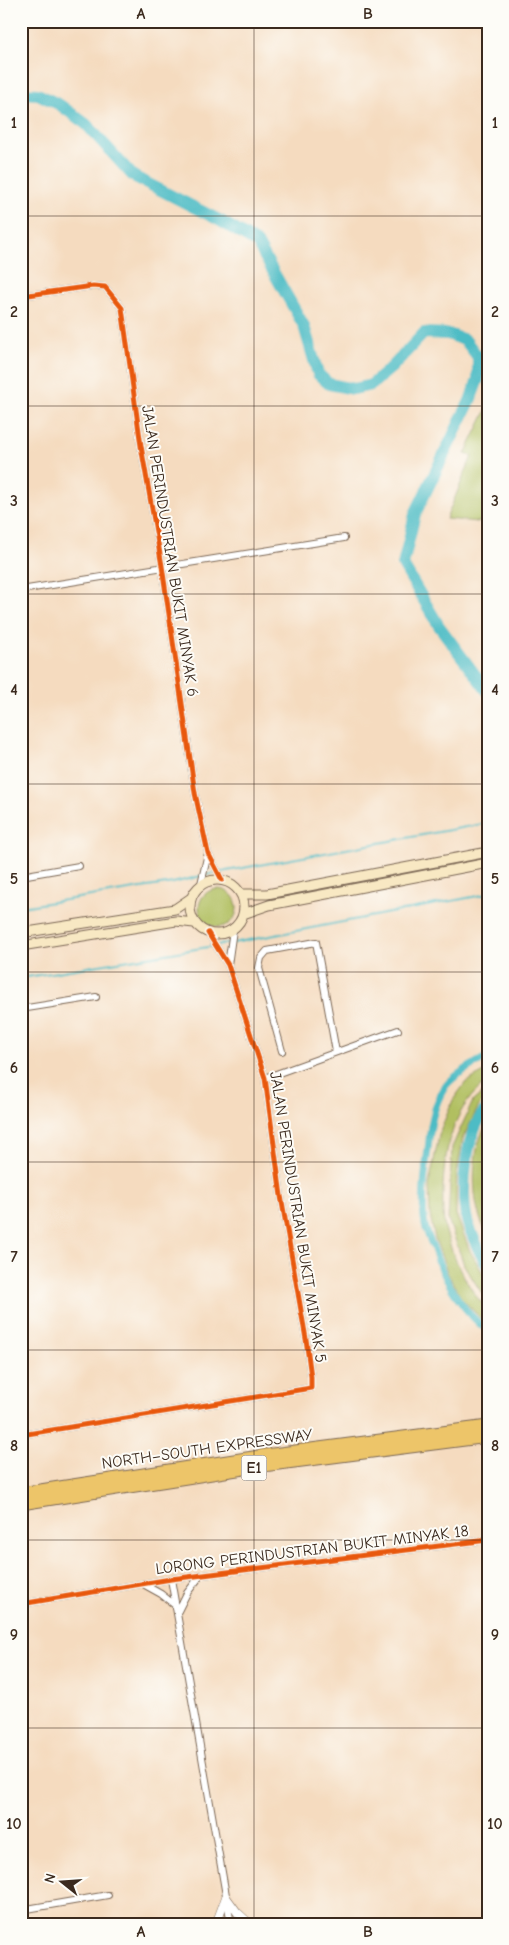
<svg xmlns="http://www.w3.org/2000/svg" width="509" height="1945" viewBox="0 0 509 1945" font-family="'Comic Neue',sans-serif">
<style>
.green{fill:#b1bf61;stroke:#767440}
.lines{fill:none;stroke-linecap:round;stroke-linejoin:round}
.stream{stroke:#4ebcc5;stroke-width:2}
.canal{stroke:#4ebcc5;stroke-width:7}
.river{stroke:#4ebcc5;stroke-width:12}
.minor-casing{stroke:#7c6856;stroke-width:8}
.tertiary-casing{stroke:#7c6856;stroke-width:9}
.secondary-casing{stroke:#7c6856;stroke-width:11}
.motorway-casing{stroke:#7c6856;stroke-width:13}
.minor{stroke:#fff;stroke-width:6}
.tertiary{stroke:#fff;stroke-width:8}
.secondary{stroke:#f8e8c3;stroke-width:9}
.motorway{stroke:#edc569;stroke-width:11}
.cycleway-casing{stroke:#fdfcf7;stroke-width:8}
.cycleway{stroke:#e8590c;stroke-width:5}
.grid{fill:none;stroke:#3b2a1e;stroke-width:1;stroke-opacity:0.55}
.labels{text-anchor:middle;stroke-width:4;stroke-linejoin:round;paint-order:stroke}
.shield{fill:#fdfcf7;stroke:#75695f;stroke-width:1}
.shield-label{font-size:15px;font-weight:bold;fill:#3b2a1e}
.street-label{font-size:16px;fill:#3b2a1e;stroke:#fdfcf7}
.neatline{fill:none;stroke:#3b2a1e;stroke-width:2}
.grid-label{font-size:16px;text-anchor:middle;font-weight:bold;fill:#3b2a1e}
</style>
<rect width="100%" height="100%" fill="#fdfcf7"/>
<filter id="ink" filterUnits="userSpaceOnUse"><feTurbulence type="fractalNoise" baseFrequency=".02" numOctaves="2"/><feDisplacementMap in="SourceGraphic" scale="10" xChannelSelector="R" yChannelSelector="G"/><feConvolveMatrix kernelMatrix="1 2 1 2 8 2 1 2 1" color-interpolation-filters="sRGB"/></filter>
<filter id="wash" filterUnits="userSpaceOnUse"><feTurbulence type="fractalNoise" baseFrequency=".0096" numOctaves="4" result="noise"/><feDisplacementMap in="SourceGraphic" scale="20" xChannelSelector="R" yChannelSelector="G"/><feGaussianBlur stdDeviation="1.12" result="paint"/><feColorMatrix in="noise" values="0 0 0 0 0 0 0 0 0 0 0 0 0 0 0 0 0 1.4 0 .05"/><feComposite in="paint" operator="in"/></filter>
<g filter="url(#wash)">
<rect width="100%" height="100%" fill="#f5dbbf"/>
<path class="green" d="M488 407V523L446 519 472 456 465 454Z
M199 908a19 19 0 1 1 38 0a19 19 0 1 1-38 0Z
M488 1070V1081C454 1106 445 1146 443 1186 443 1200 442 1215 445 1228 449 1244 455 1260 463 1275 470 1287 477 1300 488 1308V1326L461 1298 448 1274 435 1239 430 1215 429 1184 440 1131 453 1100 466 1082Z
M488 1088V1097L480 1104 463 1138 457 1174 456 1214 470 1251 488 1282V1298L481 1292 464 1265 448 1219 452 1147 473 1101Z
M488 1124V1237C484 1228 480 1220 478 1211 472 1188 472 1142 488 1124Z"/>
<g class="lines">
<path class="stream" d="M221 872 488 823
M206 875 216 873
M21 907 173 883 201 876
M233 943 488 894
M218 945 228 943
M21 978 214 946"/>
<path class="canal" d="M488 1056C476 1063 452 1076 445 1087 433 1106 430 1128 428 1149 425 1170 421 1205 425 1225 426 1232 430 1240 433 1247 444 1280 460 1309 488 1331"/>
<path class="river" d="M21 93 38 94 60 105 86 124 133 176 219 220 257 243 304 326 318 374 329 384 354 389 371 385 392 367 424 333 448 334 465 340 478 357V379L470 401 415 514 403 565 439 626 488 692
M488 1108C465 1129 459 1195 468 1224 473 1237 480 1255 488 1266"/>
</g>
</g>
<g filter="url(#ink)">
<g class="lines">
<g class="minor-casing">
<path id="minor" d="M21 296 93 286 105 287 122 308 141 446 162 566 195 793 208 853 222 880
M21 590 344 538
M21 876 79 866
M201 884 208 853
M228 965 233 930
M21 1009 96 997
M282 1051 259 968 261 958 267 951 316 942 336 1052
M265 1078 398 1030
M21 1435 311 1388V1377L306 1339 281 1196 265 1078 228 965 208 933
M171 1579 231 1924
M143 1584 161 1594 176 1606
M21 1604 171 1579 488 1540
M178 1611 187 1593 201 1575
M21 1910 108 1895"/>
</g>
<g class="tertiary-casing">
<path id="tertiary" d="M226 1897 237 1912 250 1924
M216 1924 226 1897"/>
</g>
<g class="secondary-casing">
<path id="secondary" d="M190 907a27 27 0 1 1 54 0a27 27 0 1 1-54 0Z
M241 894H267L488 852
M243 914 269 905 488 863
M21 933 175 909 191 898
M21 946 176 921 194 923"/>
</g>
<g class="motorway-casing">
<path id="motorway" d="M21 1493 265 1455 488 1426
M21 1504 263 1466 488 1437"/>
</g>
<use href="#minor" class="minor"/>
<use href="#tertiary" class="tertiary"/>
<use href="#secondary" class="secondary"/>
<use href="#motorway" class="motorway"/>
<g class="cycleway-casing">
<path id="cycleway" d="M21 296 93 286 105 287 122 308 141 446 162 566 195 793 208 853 222 880
M21 1435 311 1388V1377L306 1339 281 1196 265 1078 228 965 208 933
M21 1604 171 1579 488 1540"/>
</g>
<use href="#cycleway" class="cycleway"/>
</g>
</g>
<path class="grid" d="M254 21V1924M21 216H488M21 406H488M21 594H488M21 784H488M21 972H488M21 1162H488M21 1350H488M21 1540H488M21 1728H488"/>
<g class="labels">
<rect class="shield" x="241.5" y="1455.5" width="25" height="25" rx="4"/>
<g class="shield-label">
<text x="254" y="1473">E1</text>
</g>
<g class="street-label">
<text transform="translate(171 551) rotate(81)" y="6">JALAN PERINDUSTRIAN BUKIT MINYAK 6</text>
<text transform="translate(299 1217) rotate(81)" y="6">JALAN PERINDUSTRIAN BUKIT MINYAK 5</text>
<text transform="translate(207 1448) rotate(-8)" y="6">NORTH–SOUTH EXPRESSWAY</text>
<text transform="translate(312 1549) rotate(-7)" y="6">LORONG PERINDUSTRIAN BUKIT MINYAK 18</text>
</g>
</g>
<rect width="509" height="1945" fill="none" stroke="#fdfcf7" stroke-width="55"/>
<g transform="translate(62 1882) rotate(287)" stroke="#fdfcf7" stroke-width="4" paint-order="stroke">
<path d="M0-4L9 19L0 12L-9 19Z" fill="#3b2a1e"/>
<text y="-8" font-size="14" font-weight="bold" text-anchor="middle" fill="#3b2a1e">N</text>
</g>
<rect x="28" y="28" width="454" height="1890" class="neatline"/>
<g class="grid-label">
<text x="141" y="19">A</text>
<text x="368" y="19">B</text>
<text x="14" y="128">1</text>
<text x="495" y="128">1</text>
<text x="14" y="317">2</text>
<text x="495" y="317">2</text>
<text x="14" y="506">3</text>
<text x="495" y="506">3</text>
<text x="14" y="695">4</text>
<text x="495" y="695">4</text>
<text x="14" y="884">5</text>
<text x="495" y="884">5</text>
<text x="14" y="1073">6</text>
<text x="495" y="1073">6</text>
<text x="14" y="1262">7</text>
<text x="495" y="1262">7</text>
<text x="14" y="1451">8</text>
<text x="495" y="1451">8</text>
<text x="14" y="1640">9</text>
<text x="495" y="1640">9</text>
<text x="14" y="1829">10</text>
<text x="495" y="1829">10</text>
<text x="141" y="1937">A</text>
<text x="368" y="1937">B</text>
</g>
</svg>
